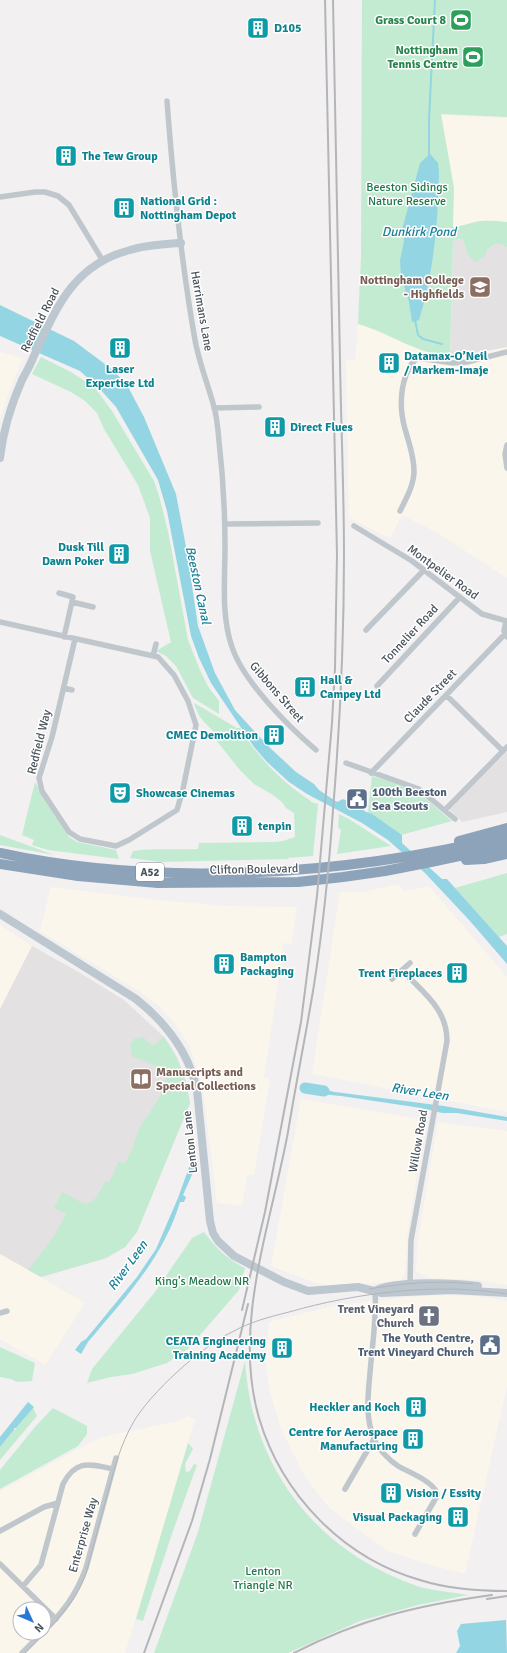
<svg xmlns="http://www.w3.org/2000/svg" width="507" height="1653" viewBox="0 0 507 1653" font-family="Signika,sans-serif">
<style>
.commercial{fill:#fbf6eb;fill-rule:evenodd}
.education{fill:#e3e1e1}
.green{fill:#c3ebd2}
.water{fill:#94d5e4}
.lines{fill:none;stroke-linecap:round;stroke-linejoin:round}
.stream{stroke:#94d5e4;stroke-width:2}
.river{stroke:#94d5e4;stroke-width:11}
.street{stroke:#bfc7cd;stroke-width:5.5}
.secondary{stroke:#bdc7d0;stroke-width:8}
.highway{stroke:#8ca3ba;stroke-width:10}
.tram{stroke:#b3b5b9;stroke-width:1}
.rail{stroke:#b3b5b9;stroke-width:2}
.labels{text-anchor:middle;stroke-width:3;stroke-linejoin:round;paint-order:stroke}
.shield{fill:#fff;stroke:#80878d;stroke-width:1}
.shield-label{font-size:11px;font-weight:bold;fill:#49535c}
.leisure-label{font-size:12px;font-weight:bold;fill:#27864d;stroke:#fff;text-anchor:end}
.culture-label{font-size:12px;font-weight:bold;fill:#0d838f;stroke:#fff;text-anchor:start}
.park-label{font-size:12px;fill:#20774a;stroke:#fff}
.education-label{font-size:12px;font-weight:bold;fill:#785e54;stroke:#fff;text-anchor:end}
.street-label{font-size:12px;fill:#49535c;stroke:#fff}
.service-label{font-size:12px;font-weight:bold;fill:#4e5e75;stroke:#fff;text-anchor:start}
.worship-label{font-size:12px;font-weight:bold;fill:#5b616d;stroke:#fff;text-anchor:end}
.water-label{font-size:13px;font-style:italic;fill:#198098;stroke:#fff}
</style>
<rect width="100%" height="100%" fill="#f2f0f0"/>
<path class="commercial" d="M441 115 507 118V578L438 533 402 515 390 538 349 518 346 360 355 361 358 324 371 327 453 225 454 188Z
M0 352 23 358 9 391 0 421Z
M398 884 404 891 429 886 507 977V1112L312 1074 340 892H363Z
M51 887 168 901 228 906 297 907 291 944 284 943 264 1077 270 1079 254 1175H247L242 1206 217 1203 203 1089 189 1045 174 1023 158 1005 140 992 40 931Z
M0 925 32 946 0 1009Z
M301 1099 425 1120 407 1239 405 1274 401 1281 335 1286 316 1283 271 1266Z
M438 1122 507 1131V1285L478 1280 428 1278 416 1271 418 1240Z
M0 1253 85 1303 45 1365 0 1339Z
M448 1295 475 1296 507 1301V1386L465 1574 423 1563 388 1551 329 1508 304 1475 280 1427 269 1387 266 1363 269 1322 336 1305 407 1297Z
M188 1416 195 1419 153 1561 125 1653H0V1491L101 1437 179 1421ZM20 1609H44V1633H20Z"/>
<path class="education" d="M463 239 467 254 487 250 495 244H500L507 248V347L467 355 450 356 453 240Z
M507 752V812L462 822 449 809Z
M32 946 75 970 124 1000 164 1037 177 1057 186 1081 190 1103 137 1232 125 1247 106 1258 41 1277 0 1254V1009Z"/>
<path class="green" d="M362 0H507V117L441 114 454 188 453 227C461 226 467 224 475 222 485 220 496 221 507 222V248L500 244H495L487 250 485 256 475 262 467 254 463 239 453 240 450 356C416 354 390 333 358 324L361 256Z
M41 357 71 372 95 388 112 411 154 481 159 496 168 531 188 640 200 670 209 688 219 701V714L193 698 176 666 166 656 156 651 171 642 150 551V518L138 485 104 429 97 413 85 401 71 392 32 374Z
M194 703 237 728H240C258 758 282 782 311 801V802L318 804 313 856 288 858V859L161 862 130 858 133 851C154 848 177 850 198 849L199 843 275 842 283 841 295 837 294 813 286 808 282 802 273 795 254 784 239 769 216 740 218 737C207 723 199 721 194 703Z
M372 776 404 785 419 793 452 821 401 835 368 812Z
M35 782 69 837 77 842 116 850 119 859 48 850 32 845 34 840 22 835Z
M339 814 349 819 391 846 337 854 341 830 338 827Z
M0 835 54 855 0 845Z
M507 873V934L499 937 455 888Z
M143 1037 153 1046 164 1037C179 1057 186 1079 190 1103L137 1232 125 1247 106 1258 41 1277 28 1270 54 1236 66 1214 54 1208 62 1192C89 1206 89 1212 105 1182L110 1181 118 1162 125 1163C128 1158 131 1152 133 1147 135 1141 136 1135 139 1129 145 1118 171 1087 164 1074 159 1065 141 1060 132 1056L130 1044 134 1039Z
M204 1232C217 1249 226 1258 245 1268L239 1290 188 1349 167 1363 132 1374 111 1377 87 1383 92 1369 155 1292 192 1238Z
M0 1347 35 1363 32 1381 17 1382 11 1379 0 1377Z
M245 1361C252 1468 316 1551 417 1586 433 1591 452 1592 468 1595L418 1605 360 1621 288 1653H154L198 1532Z
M33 1408 37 1416 0 1460V1447Z
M53 1408 87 1426V1434L78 1446 0 1489V1470L35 1427Z
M188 1443 193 1449 185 1464 186 1472 190 1471 194 1464 197 1465 173 1531 143 1621 136 1619Z"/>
<path class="water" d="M430 154 438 163 439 172C438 223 434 271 419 320L412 322 409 302 401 276 400 260 404 241 402 230 420 163Z
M0 305 74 341 113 370 127 385 144 417 176 494 187 552 198 626 215 673 235 710 267 745 296 772 314 784 319 790 337 802 343 799 364 809V811L372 814 402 835V843L442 879H447L507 946V964L470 921 425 873 388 840 362 823 307 794 289 782 267 762 254 747 211 683 199 658 191 636 167 511 158 480 116 407 99 388 80 371 0 336Z
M311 1087 335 1092 444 1106 507 1117V1121L457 1113H442L421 1108 341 1096 310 1093Z
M192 1159 198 1161 183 1195 186 1197 184 1202H180C164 1257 124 1299 88 1342L81 1354 75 1350 81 1342 86 1339 137 1277 156 1249 178 1198Z
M28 1402 34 1407 16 1428H14V1430L0 1447V1437Z
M506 1620 507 1653H456L460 1646 457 1631 461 1624Z"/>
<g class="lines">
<path class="stream" d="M429 157V119L435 0
M415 320 418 335 423 339 442 344"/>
<path class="river" d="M305 1088 324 1091"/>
<path class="street" d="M167 101C173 181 181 261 195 340 199 363 208 384 214 407 217 417 218 429 219 441 223 476 225 512 225 547 225 579 221 616 232 647 243 681 288 726 316 750
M0 197 35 192H45L58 196 69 205 103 261
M214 408 259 407
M507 445 505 454 507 468
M400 511C406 499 414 485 414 471 414 456 409 443 405 429 400 411 400 392 406 375 409 368 412 361 418 358L453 363 467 362 507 352
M225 524 318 523
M354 526 412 561 482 614 507 621
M59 593 73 597 64 637
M72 602 93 607
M506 621 504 631 507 637
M0 622 158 657 174 675 188 701 196 725 183 789 177 810 129 840 116 846 80 839 69 832 42 791 39 778 52 737 75 639
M366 630 424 570
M153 656 156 644
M377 686 460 597
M64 688 72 690
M446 695 503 751
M346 763 419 789 455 819
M371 773 505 634
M445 810 507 747
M402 970C423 993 447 1008 447 1041L411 1240 410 1285 411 1286
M392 979 410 963
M375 1291C377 1318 372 1346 370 1373 368 1395 365 1417 374 1439 378 1449 389 1460 398 1466 408 1472 438 1483 437 1496L415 1534
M0 1313 7 1311
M345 1489 374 1439
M0 1531 44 1507 58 1503
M0 1564 56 1619
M23 1586 41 1565 63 1484C76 1459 89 1464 113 1469
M44 1631C64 1611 76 1595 86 1568L116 1458
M22 1653 42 1633"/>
<path class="secondary" d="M0 458C3 431 11 405 22 380 26 372 30 366 33 358 56 309 72 265 130 250 146 245 164 244 181 243
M0 914 136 999C165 1022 189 1053 197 1090L210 1221 213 1233 218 1241 234 1256 284 1282 308 1291 358 1287 382 1293 452 1290 507 1293
M375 1291C393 1280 456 1283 478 1286"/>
<path class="highway" d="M459 841 507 828
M0 853C161 888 347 875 507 836
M466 860 484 859 507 854
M0 864 78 876 158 883 298 882 343 877 385 871 431 862 507 846"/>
<path class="tram" d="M369 1289C403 1283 439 1280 473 1284
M25 1653C49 1628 74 1607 86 1573 94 1545 101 1516 109 1488 115 1466 121 1444 133 1423 150 1393 201 1347 232 1332 250 1322 269 1317 289 1312 355 1293 439 1282 507 1294"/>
<path class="rail" d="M333 0C335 120 338 241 340 361 341 426 344 490 344 555 344 640 340 725 333 810 329 868 323 927 314 985 306 1034 296 1083 288 1132 271 1224 232 1326 259 1418 282 1495 343 1558 420 1580 448 1589 478 1591 507 1591
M242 1310 265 1212 301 1022 317 896 332 723 335 668 337 555 325 0
M487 1599 507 1596
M144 1653 192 1521 210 1459 248 1304
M294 1653C360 1619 419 1605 492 1595"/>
</g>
<defs>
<g id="stadium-square" transform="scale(1.15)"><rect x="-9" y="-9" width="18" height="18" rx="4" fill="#2e9e5b" stroke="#fff"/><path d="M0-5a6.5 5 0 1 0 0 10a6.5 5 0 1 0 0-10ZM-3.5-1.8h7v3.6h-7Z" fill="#fff"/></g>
<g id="building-square" transform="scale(1.15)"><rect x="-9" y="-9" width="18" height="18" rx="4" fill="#0f9aa8" stroke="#fff"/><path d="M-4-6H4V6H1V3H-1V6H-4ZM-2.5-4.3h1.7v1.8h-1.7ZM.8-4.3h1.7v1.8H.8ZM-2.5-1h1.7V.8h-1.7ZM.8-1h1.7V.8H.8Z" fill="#fff"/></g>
<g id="university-square" transform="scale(1.15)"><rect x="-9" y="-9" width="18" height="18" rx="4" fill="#8d6e63" stroke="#fff"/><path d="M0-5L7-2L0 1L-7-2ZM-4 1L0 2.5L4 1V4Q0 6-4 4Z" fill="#fff"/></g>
<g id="theatre-square" transform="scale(1.15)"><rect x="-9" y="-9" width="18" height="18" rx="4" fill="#0f9aa8" stroke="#fff"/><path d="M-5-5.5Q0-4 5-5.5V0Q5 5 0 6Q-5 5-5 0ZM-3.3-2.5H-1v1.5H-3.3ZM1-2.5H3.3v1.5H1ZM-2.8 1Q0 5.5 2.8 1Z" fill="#fff"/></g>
<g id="civic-square" transform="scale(1.15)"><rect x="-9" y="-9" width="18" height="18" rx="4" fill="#5c6f8a" stroke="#fff"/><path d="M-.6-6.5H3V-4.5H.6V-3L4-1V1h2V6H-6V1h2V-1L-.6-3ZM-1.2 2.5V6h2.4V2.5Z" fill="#fff"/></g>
<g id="library-square" transform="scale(1.15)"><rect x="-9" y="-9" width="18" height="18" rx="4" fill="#8d6e63" stroke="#fff"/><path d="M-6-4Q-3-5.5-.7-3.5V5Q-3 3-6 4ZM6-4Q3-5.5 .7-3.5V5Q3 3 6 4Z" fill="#fff"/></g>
<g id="church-square" transform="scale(1.15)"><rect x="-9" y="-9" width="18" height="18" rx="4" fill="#6b7280" stroke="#fff"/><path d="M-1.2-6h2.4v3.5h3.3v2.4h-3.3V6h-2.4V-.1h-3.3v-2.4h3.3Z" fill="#fff"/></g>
</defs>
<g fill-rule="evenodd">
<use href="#stadium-square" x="461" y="20"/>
<use href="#building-square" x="258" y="28"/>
<use href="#stadium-square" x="473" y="57"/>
<use href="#building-square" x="66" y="156"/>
<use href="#building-square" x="124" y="208"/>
<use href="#university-square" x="480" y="287"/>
<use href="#building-square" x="120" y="348"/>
<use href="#building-square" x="389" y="363"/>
<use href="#building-square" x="275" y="427"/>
<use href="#building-square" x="119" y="554"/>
<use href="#building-square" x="305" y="687"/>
<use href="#building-square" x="274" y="735"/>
<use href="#theatre-square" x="120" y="793"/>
<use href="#civic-square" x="357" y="799"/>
<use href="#building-square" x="242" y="826"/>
<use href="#building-square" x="224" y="964"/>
<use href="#building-square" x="457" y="973"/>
<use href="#library-square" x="141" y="1079"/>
<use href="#church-square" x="429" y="1316"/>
<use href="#civic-square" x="490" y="1345"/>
<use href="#building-square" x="282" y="1348"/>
<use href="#building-square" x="416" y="1407"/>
<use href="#building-square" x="413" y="1439"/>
<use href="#building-square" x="391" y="1493"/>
<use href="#building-square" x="458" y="1517"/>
</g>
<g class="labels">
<rect class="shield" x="136" y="863" width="28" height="18" rx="3"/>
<g class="shield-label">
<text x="150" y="876">A52</text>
</g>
<g class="leisure-label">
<text x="446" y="24">Grass Court 8</text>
<text x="458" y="54">Nottingham<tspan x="458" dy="14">Tennis Centre</tspan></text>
</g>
<g class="culture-label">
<text x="274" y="32">D105</text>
<text x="82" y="160">The Tew Group</text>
<text x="140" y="205">National Grid :<tspan x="140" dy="14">Nottingham Depot</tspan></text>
<text x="404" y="360">Datamax-O’Neil<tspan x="404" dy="14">/ Markem-Imaje</tspan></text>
<text x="120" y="373" text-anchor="middle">Laser<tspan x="120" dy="14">Expertise Ltd</tspan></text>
<text x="290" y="431">Direct Flues</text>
<text x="104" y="551" text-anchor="end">Dusk Till<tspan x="104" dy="14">Dawn Poker</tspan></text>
<text x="320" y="684">Hall &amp;<tspan x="320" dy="14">Campey Ltd</tspan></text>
<text x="258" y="739" text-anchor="end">CMEC Demolition</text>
<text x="136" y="797">Showcase Cinemas</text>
<text x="258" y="830">tenpin</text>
<text x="240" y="961">Bampton<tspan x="240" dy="14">Packaging</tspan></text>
<text x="442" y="977" text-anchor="end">Trent Fireplaces</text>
<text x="266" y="1345" text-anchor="end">CEATA Engineering<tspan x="266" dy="14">Training Academy</tspan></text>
<text x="400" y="1411" text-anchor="end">Heckler and Koch</text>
<text x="398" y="1436" text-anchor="end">Centre for Aerospace<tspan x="398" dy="14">Manufacturing</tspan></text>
<text x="406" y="1497">Vision / Essity</text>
<text x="442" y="1521" text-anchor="end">Visual Packaging</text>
</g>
<g class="park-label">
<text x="407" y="191">Beeston Sidings<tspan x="407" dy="14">Nature Reserve</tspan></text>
<text x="202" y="1285">King's Meadow NR</text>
<text x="263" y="1575">Lenton<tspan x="263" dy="14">Triangle NR</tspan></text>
</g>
<g class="education-label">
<text x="464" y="284">Nottingham College<tspan x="464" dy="14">- Highfields</tspan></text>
<text x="156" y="1076" text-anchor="start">Manuscripts and<tspan x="156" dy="14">Special Collections</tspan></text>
</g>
<g class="street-label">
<text transform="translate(202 311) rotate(80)" y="4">Harrimans Lane</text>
<text transform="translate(40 320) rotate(-63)" y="4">Redfield Road</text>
<text transform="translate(443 572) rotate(36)" y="4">Montpelier Road</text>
<text transform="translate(410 634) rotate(-47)" y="4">Tonnelier Road</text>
<text transform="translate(277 692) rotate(49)" y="4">Gibbons Street</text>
<text transform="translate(430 696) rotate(-46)" y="4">Claude Street</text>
<text transform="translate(39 742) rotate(-76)" y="4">Redfield Way</text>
<text transform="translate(254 869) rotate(-1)" y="4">Clifton Boulevard</text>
<text transform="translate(418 1141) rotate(-80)" y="4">Willow Road</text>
<text transform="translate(190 1142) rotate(-96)" y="4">Lenton Lane</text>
<text transform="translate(83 1535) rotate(-74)" y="4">Enterprise Way</text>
</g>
<g class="service-label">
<text x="372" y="796">100th Beeston<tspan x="372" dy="14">Sea Scouts</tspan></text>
<text x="474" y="1342" text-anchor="end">The Youth Centre,<tspan x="474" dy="14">Trent Vineyard Church</tspan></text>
</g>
<g class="worship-label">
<text x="414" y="1313">Trent Vineyard<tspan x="414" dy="14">Church</tspan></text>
</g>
<g class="water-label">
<text x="419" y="236">Dunkirk Pond</text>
<text transform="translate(199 585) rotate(78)" y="5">Beeston Canal</text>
<text transform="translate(420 1091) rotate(9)" y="5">River Leen</text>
<text transform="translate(127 1265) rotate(-54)" y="5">River Leen</text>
</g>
</g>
<g transform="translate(32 1621) rotate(134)"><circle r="19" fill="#ffffff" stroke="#b6babe"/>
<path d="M0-3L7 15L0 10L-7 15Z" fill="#2977d3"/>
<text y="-6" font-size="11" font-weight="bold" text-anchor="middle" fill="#49535c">N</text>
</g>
</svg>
